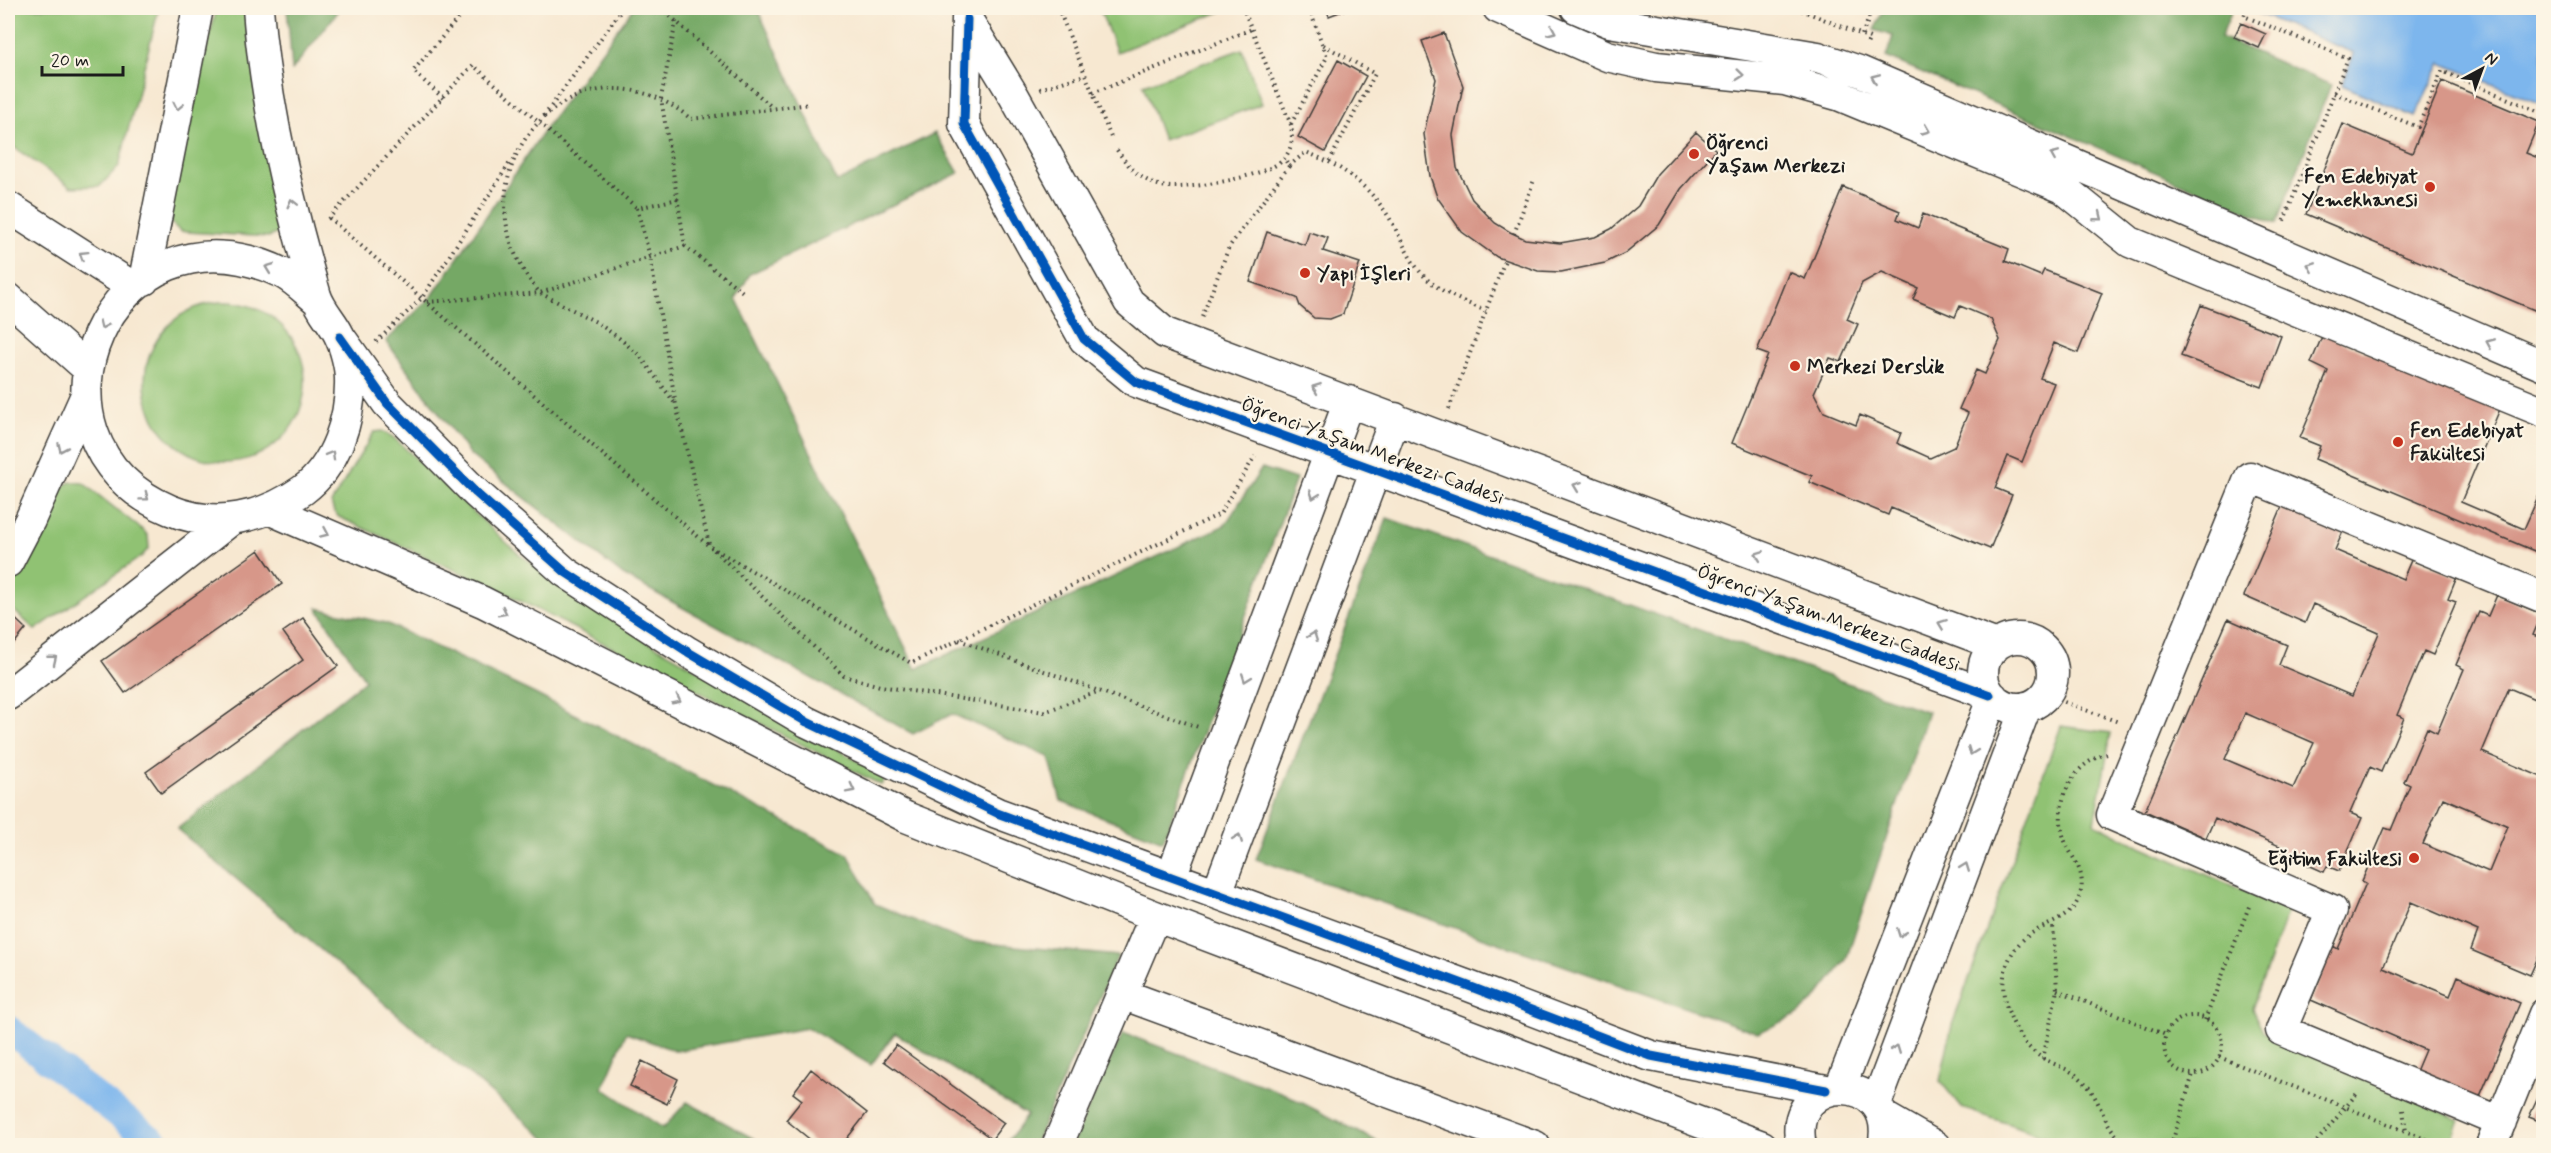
<svg xmlns="http://www.w3.org/2000/svg" width="2551" height="1153" viewBox="0 0 2551 1153" font-family="Mynerve,sans-serif">
<style>
.green{fill:#90c273;stroke:#566f48;stroke-width:1.5}
.forest{fill:#74a865;stroke:#486240;stroke-width:1.5}
.water{fill:#7db6ed;stroke:#4c6984;stroke-width:1.5}
.lines{fill:none;stroke-linecap:round;stroke-linejoin:round}
.canal{stroke:#7db6ed;stroke-width:28}
.building{fill:#d79789;fill-rule:evenodd}
.minor-casing{stroke:#3d3b37;stroke-width:33}
.path{stroke:#3d3b37;stroke-width:4;stroke-dasharray:1.5 4.5;stroke-linecap:butt}
.minor{stroke:#fff;stroke-width:30}
.cycleway-casing{stroke:#fcf5e5;stroke-width:13}
.cycleway{stroke:#0057b8;stroke-width:9}
.oneway{stroke:#999}
.poi-dot{fill:#c8321e;stroke:#fcf5e5;stroke-width:2}
.labels{text-anchor:middle;stroke-width:4.5;stroke-linejoin:round;paint-order:stroke}
.poi-label{font-size:20px;font-weight:bold;fill:#1c1c1c;stroke:#fcf5e5;text-anchor:start}
.street-label{font-size:20px;fill:#1c1c1c;stroke:#fcf5e5}
</style>
<rect width="100%" height="100%" fill="#fcf5e5"/>
<filter id="ink" filterUnits="userSpaceOnUse"><feTurbulence type="fractalNoise" baseFrequency=".0167" numOctaves="2"/><feDisplacementMap in="SourceGraphic" scale="12" xChannelSelector="R" yChannelSelector="G"/><feConvolveMatrix kernelMatrix="1 2 1 2 8 2 1 2 1" color-interpolation-filters="sRGB"/></filter>
<filter id="wash" filterUnits="userSpaceOnUse"><feTurbulence type="fractalNoise" baseFrequency=".008" numOctaves="4" result="noise"/><feDisplacementMap in="SourceGraphic" scale="24" xChannelSelector="R" yChannelSelector="G"/><feGaussianBlur stdDeviation="1.35" result="paint"/><feColorMatrix in="noise" values="0 0 0 0 0 0 0 0 0 0 0 0 0 0 0 0 0 1.4 0 .05"/><feComposite in="paint" operator="in"/></filter>
<g filter="url(#wash)">
<rect width="100%" height="100%" fill="#f7e8d1"/>
<path class="green" d="M8 8H159L119 166 100 186 71 187 8 143Z
M217 8H245L286 224 276 234 269 237 187 232 180 231 169 221 166 200Z
M1099 8H1230L1117 52Z
M1242 49 1262 104 1163 140 1143 85Z
M145 382a80 80 0 1 1 160 0a80 80 0 1 1-160 0Z
M382 431 393 437 520 555 633 633 886 777 881 785 509 595 339 517 334 512 331 503 374 432Z
M70 482 83 483 144 531 148 536 149 548 142 556 35 630 8 605V597L55 490Z
M2061 726 2111 733 2095 823 2127 840 2288 910 2252 1009 2263 1032 2460 1120 2450 1145H2071L1962 1108 1940 1081 1952 1025Z"/>
<path class="forest" d="M287 8H341L292 70Z
M633 8H757L837 182 935 133 959 173 750 274 736 298 916 669 1225 525 1262 468 1296 479 1163 841 1061 801 1049 757 952 714 913 734 623 575 470 455 386 341 432 296 549 123Z
M1884 8H2233L2221 37 2331 85 2276 224 1886 57 1893 36 1874 30Z
M1387 518 1928 712 1846 960 1815 1000 1798 1014 1758 1033 1256 859Z
M317 608 386 623 533 693 848 854 875 904 963 941 1118 956 1034 1145H1005L1027 1115 895 1033 871 1065 808 1028 676 1051 626 1033 603 1088 663 1128 687 1102 765 1145H553L177 829 365 680Z
M1123 1033 1283 1093 1384 1145 1071 1146Z"/>
<path class="water" d="M2254 8H2543V105L2441 63 2415 117 2342 85 2354 53 2252 11Z"/>
<g class="lines">
<path class="canal" d="M8 1029 160 1146"/>
</g>
<g id="blocks">
<path class="building" d="M1326 8H1350L1329 16Z
M2241 23 2266 34 2259 48 2234 37Z
M1444 33 1463 86 1453 135 1457 168 1472 199 1495 223 1510 232 1525 239 1560 243 1595 237 1611 229 1638 206 1657 174 1696 132 1716 150 1681 189 1659 225 1625 253 1605 263 1561 272 1538 271 1497 257 1462 232 1437 197 1430 176 1424 134 1436 79 1422 41Z
M1338 60 1366 76 1325 152 1298 137Z
M2442 81 2539 122 2526 153 2541 159 2544 154V314L2306 214 2343 124 2412 153Z
M1843 187 1900 211 1897 219 1918 228 1923 214 2009 249 2005 261 2041 276 2044 270 2102 293 2078 353 2054 343 2040 378 2054 383 2022 462 2008 456 1995 488 2012 495 1990 549 1891 508 1888 515 1809 482 1812 476 1732 443 1768 355 1757 351 1789 272 1805 279ZM1882 272 1918 288 1913 299 1955 317 1960 306 1991 319 2000 340 1985 374 1976 370 1959 409 1968 413 1954 447 1930 458 1897 443 1901 433 1860 415 1856 425 1824 412 1814 393 1830 358 1841 362 1858 324 1847 319 1862 283Z
M1267 232 1305 245 1309 232 1328 238 1323 251 1360 263 1343 314 1330 319 1314 318 1300 306 1297 298 1250 282Z
M2201 305 2281 336 2262 387 2181 356Z
M2323 334 2500 409 2461 502 2524 529 2544 484V555L2315 459 2320 446 2300 438 2328 371 2311 363Z
M2284 502 2344 529 2335 550 2403 579 2412 558 2457 577 2448 599 2456 602 2433 655 2424 651 2397 715 2404 718 2381 772 2370 767 2350 813 2362 818 2339 871 2327 866 2324 872 2279 852 2282 847 2215 818 2206 838 2145 811 2228 619 2287 645 2279 665 2352 696 2379 633 2313 604 2305 623 2244 596ZM2245 713 2314 743 2293 788 2225 759Z
M259 550 282 584 125 693 102 661Z
M2497 595 2542 614 2533 635 2544 639V703L2509 688 2482 752 2544 778V944L2530 975 2471 950 2478 931 2411 902 2383 968 2450 996 2458 976 2520 1003 2477 1103 2414 1076 2425 1050 2311 1000 2333 946 2338 949 2366 883 2362 881 2385 828 2391 830 2410 785 2404 782 2427 728 2437 733 2464 669 2456 665 2479 612 2488 616ZM2443 798 2508 826 2489 872 2423 844Z
M8 612 26 629 8 651Z
M303 618 338 666 161 793 146 772 303 660 283 632Z
M896 1045 1004 1123 992 1139 884 1061Z
M642 1061 678 1079 667 1104 630 1086Z
M811 1069 867 1113 841 1146H818L786 1120 802 1100 793 1093Z
M2544 1085V1123L2529 1117Z"/>
</g>
</g>
<g filter="url(#ink)">
<use href="#blocks" fill-opacity="0" stroke="#3d3b37" stroke-width="1.5"/>
<g class="lines">
<g class="minor-casing">
<path id="minor" d="M258 8C265 104 289 203 316 296 321 311 333 322 339 335 345 347 350 367 350 379 351 418 336 466 303 490 263 518 216 529 170 510 3 440 110 190 282 273 294 279 306 291 317 300
M1498 8 1607 56 1656 67 1785 80 1838 95 2063 188 2130 242 2544 412
M1576 8 1609 22 1818 57 1859 71 2544 366
M967 19 964 124 1084 339 1136 382 1990 695
M967 19 1014 96 1129 302 1165 333 1997 645
M8 207 133 287
M144 280 198 8
M8 298 88 369
M340 337 387 403 476 493 565 572 688 652 807 722 997 813 1466 985 1651 1056 1826 1090
M271 510 483 602 906 817 1155 916 1762 1146
M8 562 30 520 86 395
M1983 673a35 35 0 1 1 70 0a35 35 0 1 1-70 0Z
M8 695 231 520
M1171 877 1349 401
M1217 893 1395 418
M1122 994 1535 1146
M1840 1088 1993 697
M1876 1104 2026 707
M1883 1116 1935 1146
M2501 1122 2281 1030 2332 910 2112 815 2250 477 2544 598
M1057 1146 1155 916
M1801 1146C1785 1069 1900 1071 1883 1146
M2491 1146 2544 1014"/>
</g>
<path class="path" d="M661 8 773 108
M1058 8 1112 140
M1796 8 1870 38 1867 44
M2247 8 2244 16 2348 58 2283 223
M676 21 661 98 685 246 744 293
M1862 35 1873 8
M1040 89 1085 75
M1093 93 1252 29
M2334 93 2418 127 2442 71 2544 114
M443 98 413 71 467 8
M544 116 623 8
M1291 124 1327 57 1309 8
M1117 150C1128 166 1139 179 1158 185 1180 193 1268 176 1283 160 1292 150 1293 138 1291 125L1243 8
M1329 162C1357 177 1379 198 1394 226 1403 243 1409 259 1422 274 1440 293 1463 301 1486 311
M1289 166 1306 152 1329 162 1375 74 1322 44
M678 199 637 208 650 257 676 405 709 544
M329 218 709 546 911 663 1220 514 1255 456
M328 219 473 65 637 208
M1514 234 1534 180
M685 246 540 293C440 178 575 23 691 119L810 104
M427 302 540 293 596 322 619 338 640 356 674 402
M1202 317 1229 247 1289 166 1284 158
M376 342 422 298 511 161
M1449 409 1505 260
M714 550 844 676 880 686 1044 712 1100 691
M959 640 1198 727
M2053 698 2119 722
M2107 754C2070 763 2052 806 2065 841 2072 859 2085 869 2081 891 2075 918 2052 921 2032 933 2008 948 1998 978 2006 1005 2012 1022 2019 1039 2033 1051 2047 1064 2066 1066 2080 1078 2104 1099 2100 1128 2130 1146
M2057 990 2166 1035
M2164 1045a29 29 0 1 1 58 0a29 29 0 1 1-58 0Z
M2205 1020 2250 904
M2219 1057 2443 1146
M2043 1059 2057 990 2053 925
M2403 1110 2406 1132
M2171 1146 2193 1074
M2313 1146 2359 1091"/>
<use href="#minor" class="minor"/>
<g class="cycleway-casing">
<path id="cycleway" d="M967 19 964 124 1084 339 1136 382 1990 695
M340 337 387 403 476 493 565 572 688 652 807 722 997 813 1466 985 1651 1056 1826 1090"/>
</g>
<use href="#cycleway" class="cycleway"/>
</g>
<defs><path id="oneway-chevron" d="M-2-3.5L2.5 0L-2 3.5" fill="none" stroke-width="1.6" stroke-linecap="round" stroke-linejoin="round" transform="scale(1.5)"/></defs>
<g class="oneway">
<use href="#oneway-chevron" transform="translate(1552 31) rotate(24)"/>
<use href="#oneway-chevron" transform="translate(1740 75) rotate(6)"/>
<use href="#oneway-chevron" transform="translate(1875 78) rotate(-157)"/>
<use href="#oneway-chevron" transform="translate(178 106) rotate(102)"/>
<use href="#oneway-chevron" transform="translate(1926 130) rotate(22)"/>
<use href="#oneway-chevron" transform="translate(2054 155) rotate(-157)"/>
<use href="#oneway-chevron" transform="translate(292 203) rotate(-104)"/>
<use href="#oneway-chevron" transform="translate(2099 217) rotate(39)"/>
<use href="#oneway-chevron" transform="translate(83 255) rotate(-148)"/>
<use href="#oneway-chevron" transform="translate(2311 266) rotate(-157)"/>
<use href="#oneway-chevron" transform="translate(269 268) rotate(-159)"/>
<use href="#oneway-chevron" transform="translate(103 325) rotate(115)"/>
<use href="#oneway-chevron" transform="translate(2490 343) rotate(-157)"/>
<use href="#oneway-chevron" transform="translate(1316 388) rotate(-160)"/>
<use href="#oneway-chevron" transform="translate(62 448) rotate(114)"/>
<use href="#oneway-chevron" transform="translate(331 455) rotate(-60)"/>
<use href="#oneway-chevron" transform="translate(1577 486) rotate(-159)"/>
<use href="#oneway-chevron" transform="translate(1314 495) rotate(110)"/>
<use href="#oneway-chevron" transform="translate(145 497) rotate(37)"/>
<use href="#oneway-chevron" transform="translate(325 533) rotate(24)"/>
<use href="#oneway-chevron" transform="translate(1759 555) rotate(-159)"/>
<use href="#oneway-chevron" transform="translate(503 612) rotate(27)"/>
<use href="#oneway-chevron" transform="translate(1942 624) rotate(-159)"/>
<use href="#oneway-chevron" transform="translate(1313 636) rotate(-69)"/>
<use href="#oneway-chevron" transform="translate(53 659) rotate(-39)"/>
<use href="#oneway-chevron" transform="translate(1246 678) rotate(110)"/>
<use href="#oneway-chevron" transform="translate(677 700) rotate(27)"/>
<use href="#oneway-chevron" transform="translate(1972 751) rotate(111)"/>
<use href="#oneway-chevron" transform="translate(851 789) rotate(27)"/>
<use href="#oneway-chevron" transform="translate(1238 838) rotate(-69)"/>
<use href="#oneway-chevron" transform="translate(1965 867) rotate(-69)"/>
<use href="#oneway-chevron" transform="translate(1901 933) rotate(111)"/>
<use href="#oneway-chevron" transform="translate(1896 1049) rotate(-69)"/>
</g>
</g>
<g class="poi-dot">
<circle cx="1694" cy="154" r="6"/>
<circle cx="2430" cy="187" r="6"/>
<circle cx="1305" cy="273" r="6"/>
<circle cx="1795" cy="366" r="6"/>
<circle cx="2398" cy="442" r="6"/>
<circle cx="2414" cy="858" r="6"/>
</g>
<g class="labels">
<g class="poi-label">
<text x="1706" y="149">Öğrenci<tspan x="1706" dy="23">Yaşam Merkezi</tspan></text>
<text x="2418" y="183" text-anchor="end">Fen Edebiyat<tspan x="2418" dy="23">Yemekhanesi</tspan></text>
<text x="1317" y="280">Yapı İşleri</text>
<text x="1807" y="373">Merkezi Derslik</text>
<text x="2410" y="437">Fen Edebiyat<tspan x="2410" dy="23">Fakültesi</tspan></text>
<text x="2402" y="865" text-anchor="end">Eğitim Fakültesi</text>
</g>
<g class="street-label">
<text transform="translate(1373 450) rotate(20)" y="7">Öğrenci Yaşam Merkezi Caddesi</text>
<text transform="translate(1829 617) rotate(20)" y="7">Öğrenci Yaşam Merkezi Caddesi</text>
</g>
</g>
<rect width="2551" height="1153" fill="none" stroke="#fcf5e5" stroke-width="30"/>
<g transform="translate(2482 69) rotate(41)" stroke="#fcf5e5" stroke-width="4.5" paint-order="stroke">
<path d="M0-4.5L10 22L0 15L-10 22Z" fill="#1c1c1c"/>
<text y="-9" font-size="16" font-weight="bold" text-anchor="middle" fill="#1c1c1c">N</text>
</g>
<path d="M42 66v9h81v-9" fill="none" stroke="#1c1c1c" stroke-width="3"/>
<text x="51" y="66" font-size="18" fill="#1c1c1c" stroke="#fcf5e5" stroke-width="4.5" paint-order="stroke">20 m</text>
</svg>
